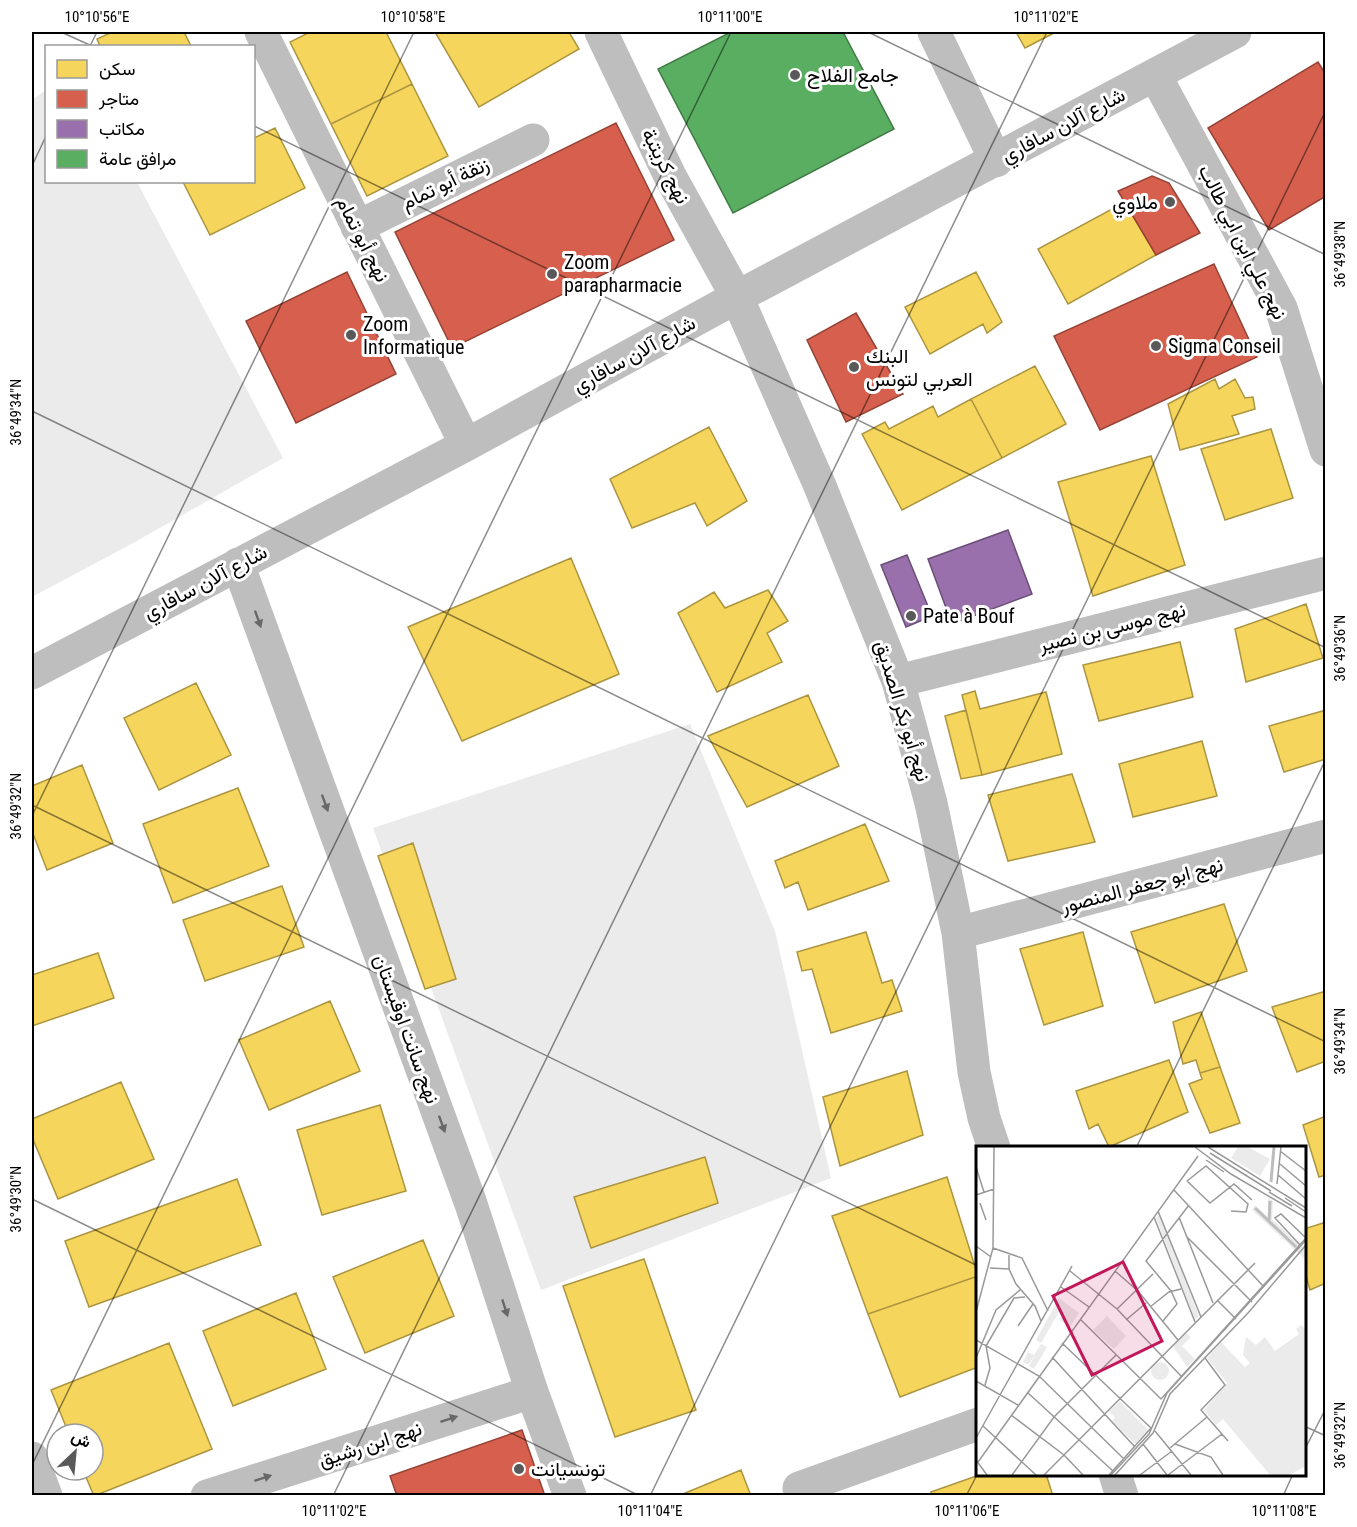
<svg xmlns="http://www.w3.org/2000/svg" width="1357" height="1527" viewBox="0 0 1357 1527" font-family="'Roboto Condensed',Vazirmatn,sans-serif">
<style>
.green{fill:#ebebeb}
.homes{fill:#f6d55c;stroke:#ac9540;stroke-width:1.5}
.shops{fill:#d6604d;stroke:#964336;stroke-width:1.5}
.offices{fill:#9970ab;stroke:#6b4e78;stroke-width:1.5}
.public{fill:#5aae61;stroke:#3f7a44;stroke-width:1.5}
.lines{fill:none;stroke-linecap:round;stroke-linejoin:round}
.minor{stroke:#bebebe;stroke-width:33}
.oneway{fill:#686868}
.ticks{fill:none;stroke:#000;stroke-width:1.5;stroke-opacity:0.45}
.poi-dot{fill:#595959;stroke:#fff;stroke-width:2}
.labels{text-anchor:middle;stroke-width:6;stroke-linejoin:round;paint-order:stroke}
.poi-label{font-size:20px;fill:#000;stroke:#fff;text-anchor:start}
.street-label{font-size:20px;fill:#000;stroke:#fff}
.inset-river{fill:none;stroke:#bdbdbd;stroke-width:3}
.inset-road{fill:none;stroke:#999;stroke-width:1.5}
.view{fill:#c2185b;fill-opacity:0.15;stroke:#c2185b;stroke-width:3}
.inset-edge{fill:none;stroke:#000;stroke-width:3}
.neatline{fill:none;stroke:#000;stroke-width:2}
.ticks-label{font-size:15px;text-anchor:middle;fill:#000}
</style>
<rect width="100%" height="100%" fill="#fff"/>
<path class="green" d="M46 90V182H137L283 458 135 542 32 597V100Z
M690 724 775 931 831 1178 541 1290 373 828Z"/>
<path class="homes" d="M112 32H184L191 46H100L97 39Z
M310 32H386L412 84 331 124 290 42Z
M435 32H569L579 49 479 107Z
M1016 32H1056L1025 48Z
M412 84 448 156 367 196 331 124Z
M275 128 305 188 210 235 183 182H254V138Z
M1125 202 1156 255 1068 304 1038 249Z
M976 272 1002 322 987 333 983 324 930 354 905 307Z
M1035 366 1066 424 1002 458 971 399Z
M1215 379 1219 389 1235 379 1245 398 1253 397 1255 409 1232 416 1239 434 1180 450 1168 404Z
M971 399 1002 458 902 510 862 434 885 422 889 429 933 406 938 417Z
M709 427 747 501 707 526 695 503 632 528 610 479Z
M1271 429 1293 498 1225 520 1201 449Z
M1151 456 1185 565 1093 596 1058 482Z
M571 558 619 674 462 741 408 627Z
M768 590 788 621 767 633 782 662 717 692 678 613 714 592 725 608Z
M1306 604 1323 658 1246 682 1235 629Z
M1180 642 1193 697 1099 721 1083 665Z
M196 683 231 755 159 790 124 718Z
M975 691 980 709 1046 692 1062 754 982 775 962 695Z
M808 695 839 766 747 807 708 736Z
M966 710 982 775 961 779 945 716Z
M1326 710V759L1284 772 1269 726Z
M1202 741 1217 796 1133 817 1119 764Z
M82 765 113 843 47 870 32 831V786Z
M1072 774 1095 842 1008 861 988 795Z
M238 788 269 866 173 903 143 824Z
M865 824 889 881 808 910 798 882 785 888 775 861Z
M413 843 456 979 425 989 378 856Z
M282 886 304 947 205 981 183 920Z
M1224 904 1247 971 1155 1003 1131 932Z
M866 932 882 983 892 980 902 1011 831 1033 812 969 802 971 797 952Z
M1083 932 1103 1006 1044 1025 1020 949Z
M98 953 114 998 32 1026V975Z
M1326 991V1061L1297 1072 1272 1007Z
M330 1001 360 1071 269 1110 239 1040Z
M1201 1012 1220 1067 1200 1073 1196 1060 1183 1064 1173 1022Z
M1169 1060 1188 1112 1109 1147 1098 1124 1089 1129 1076 1091Z
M1220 1067 1240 1123 1210 1133 1189 1084 1202 1079 1200 1073Z
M907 1071 923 1135 840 1166 823 1097Z
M121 1082 154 1159 58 1199 32 1137V1119Z
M380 1105 406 1191 322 1215 297 1130Z
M1326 1116V1175L1319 1177 1303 1125Z
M705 1157 718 1203 591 1248 574 1197Z
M947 1177 978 1276 868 1314 832 1216Z
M237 1179 261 1245 89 1307 65 1241Z
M1326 1222V1283L1310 1290 1304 1269V1229Z
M423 1240 454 1316 365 1353 333 1277Z
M644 1259 696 1410 615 1437 563 1286Z
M978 1276V1367L900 1397 868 1314Z
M296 1293 326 1369 233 1406 203 1331Z
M169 1343 212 1449 94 1496 83 1470H93V1434H69L51 1390Z
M741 1470 751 1496H678Z
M982 1474H1046L1053 1496H933L931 1492Z"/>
<path class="shops" d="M1318 62 1326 75V196L1269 230 1208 128Z
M616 123 674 240 452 348 395 232Z
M1152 176 1169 183 1200 233 1156 255 1118 191Z
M1214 264 1257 357 1100 430 1054 336Z
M347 272 396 374 296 423 246 321Z
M856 313 903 394 846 422 807 340Z
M522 1430 545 1496H397L390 1476Z"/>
<path class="offices" d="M1008 530 1032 594 952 624 928 559Z
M907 555 932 616 906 627 881 565Z"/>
<path class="public" d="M731 32H843L894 129 733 213 658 69Z"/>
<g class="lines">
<path class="minor" d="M261 32 466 445
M601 32 670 176 737 297 820 486 898 681 931 803 958 933 974 1072 984 1118 994 1148
M934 32 996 161
M1155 75 1281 308 1326 450
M357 227 533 140
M238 564 471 1204 532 1392 570 1496
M32 673 466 445 737 297 1235 32
M898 681 1326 573
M958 933 1326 836
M32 1458 46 1496
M1115 1474 1122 1496
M799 1488 978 1424
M207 1496 532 1392"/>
</g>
<defs><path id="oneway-solid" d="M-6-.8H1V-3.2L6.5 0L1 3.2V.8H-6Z" transform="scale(1.5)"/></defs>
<g class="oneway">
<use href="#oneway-solid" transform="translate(258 619) rotate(70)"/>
<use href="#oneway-solid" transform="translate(325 803) rotate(70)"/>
<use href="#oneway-solid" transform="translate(442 1124) rotate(70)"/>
<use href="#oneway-solid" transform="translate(505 1308) rotate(72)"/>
<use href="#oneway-solid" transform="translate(449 1419) rotate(-18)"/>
<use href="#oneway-solid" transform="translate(263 1478) rotate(-18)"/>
</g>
<path class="ticks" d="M61 32 92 46M868 32 1326 255M90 46 97 32M254 126 1326 648M32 166 46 136M32 411 1326 1042M32 805 978 1266M32 816 414 32M1136 1148 1326 759M32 1199 640 1496M1304 1426 1326 1436M1304 1451 1326 1408M32 1465 731 32M333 1496 1047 32M650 1496 1326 110M966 1496 978 1473M1283 1496 1293 1474"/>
<g class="poi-dot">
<circle cx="795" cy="75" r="6"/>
<circle cx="1170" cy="202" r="6"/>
<circle cx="552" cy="274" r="6"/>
<circle cx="351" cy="335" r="6"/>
<circle cx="1156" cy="346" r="6"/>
<circle cx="854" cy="367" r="6"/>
<circle cx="911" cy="616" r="6"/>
<circle cx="519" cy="1469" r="6"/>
</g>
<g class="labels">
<g class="poi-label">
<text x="807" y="82">جامع الفلاح</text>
<text x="1158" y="209" text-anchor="end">ملاوي</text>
<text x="564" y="269">Zoom<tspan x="564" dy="23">parapharmacie</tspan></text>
<text x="363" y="331">Zoom<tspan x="363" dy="23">Informatique</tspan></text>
<text x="1168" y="353">Sigma Conseil</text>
<text x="866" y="363">البنك<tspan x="866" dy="23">العربي لتونس</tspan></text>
<text x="923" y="623">Pate à Bouf</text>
<text x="531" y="1476">تونسيانت</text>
</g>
<g class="street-label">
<text transform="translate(1063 125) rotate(-28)" y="7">شارع آلان سافاري</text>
<text transform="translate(666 166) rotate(63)" y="7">نهج كريتبة</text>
<text transform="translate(445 183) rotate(-26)" y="7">زنقة أبو تمام</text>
<text transform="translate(363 239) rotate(63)" y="7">نهج أبو تمام</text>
<text transform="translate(1243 242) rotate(63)" y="7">نهج علي ابن ابي طالب</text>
<text transform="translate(634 354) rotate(-29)" y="7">شارع آلان سافاري</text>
<text transform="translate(205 582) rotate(-28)" y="7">شارع آلان سافاري</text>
<text transform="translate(1112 627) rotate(-14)" y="7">نهج موسى بن نصير</text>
<text transform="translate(903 711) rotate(73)" y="7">نهج أبو بكر الصديق</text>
<text transform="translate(1142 885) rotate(-15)" y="7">نهج ابو جعفر المنصور</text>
<text transform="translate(407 1029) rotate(70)" y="7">نهج سانت اوقيستان</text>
<text transform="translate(370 1444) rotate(-18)" y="7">نهج ابن رشيق</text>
</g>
</g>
<g transform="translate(976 1146)">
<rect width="330" height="330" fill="#fff"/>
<path d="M262 1H272L294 13 284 30 255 12ZM292 52 297 55 296 73 330 105V114L276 64 279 59 292 71ZM183 67 223 170 219 174 180 72ZM83 152 103 167 94 181 83 174 87 168 83 166 65 197 60 194ZM131 170 150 190 138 203 117 184ZM325 179 330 183V320L313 329H294L247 273 240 279 228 264 251 237 231 212 245 196 269 221 274 217 267 209 270 191 280 199 289 191 299 205 323 188 320 183ZM210 187 215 191 206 200 219 213 211 221 197 200ZM65 198 71 201 58 223 53 220 59 209 52 219 47 216 52 206 58 209ZM175 225a9 9 0 1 1 18 0a9 9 0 1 1-18 0ZM144 255 172 284 159 298 136 275 139 272 133 265Z" fill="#ebebeb"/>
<path class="inset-river" d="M295 36 298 1M279 62 320 101M293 75 294 55"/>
<path class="inset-road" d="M219 1 255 28 330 72M232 1 330 62M304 5 330 25M234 7 295 45M230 14 248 26M304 18 330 40M0 21 8 46M302 29 330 53M211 35 230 20 272 58 270 66 255 65M211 35 234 57 258 38 276 54M301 38 305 1M198 44 288 141M293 46 316 60M0 49 18 43M309 52 330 66M4 57 10 74M182 65 225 171M178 71 219 176M203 71 237 157M210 90 276 156M324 99 299 72 305 68 330 92M0 100 15 111M17 102 46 112 72 165M33 107V123L40 138 59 160 65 175M14 122 33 123M94 125 141 163 205 230M139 125 162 145 202 194M85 141 113 161M241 154 260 173M174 161 193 146 205 143M141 163 177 128M0 166 17 102 18 1M104 173 185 253 330 92M150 174 170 157M187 175 201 158 195 145 170 115 213 59M42 180 57 158M0 194 63 230 148 313M86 197 175 282 133 329M76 211 159 301M0 212 20 164 44 144M229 212 249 239 225 264 252 295M0 235 42 259M9 239 14 222 10 200 38 152 49 151M51 246 137 325M35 269 88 309 107 329M7 280 60 329M179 285 215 329M0 292 96 120M167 298 191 329M199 298 235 311 247 329M194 302 231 271M0 314 11 329M2 316 222 10M36 329 78 271 140 209M68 329 279 117M135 329 173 288 191 247 330 94M139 329 177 287 194 248 272 167 330 99M164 329 196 305M192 329 246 288"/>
<path class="view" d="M147 116 186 195 116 229 77 150Z"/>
<rect width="330" height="330" class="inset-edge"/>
</g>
<rect width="1357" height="1527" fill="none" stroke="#ffffff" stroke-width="66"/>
<rect x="45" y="45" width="210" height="138" fill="#ffffff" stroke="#999999" stroke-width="1.5"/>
<rect x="57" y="60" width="30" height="18" fill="#f6d55c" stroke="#999999" stroke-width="1.5"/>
<text x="99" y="75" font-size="18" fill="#000000">سكن</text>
<rect x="57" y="90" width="30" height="18" fill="#d6604d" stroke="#999999" stroke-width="1.5"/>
<text x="99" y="105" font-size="18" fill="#000000">متاجر</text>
<rect x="57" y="120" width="30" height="18" fill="#9970ab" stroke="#999999" stroke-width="1.5"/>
<text x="99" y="135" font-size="18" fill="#000000">مكاتب</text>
<rect x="57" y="150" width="30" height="18" fill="#5aae61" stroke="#999999" stroke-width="1.5"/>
<text x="99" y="165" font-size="18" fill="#000000">مرافق عامة</text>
<g transform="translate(75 1452) rotate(26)"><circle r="28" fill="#ffffff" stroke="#999999" stroke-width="1.5"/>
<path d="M0-4.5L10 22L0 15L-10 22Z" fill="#595959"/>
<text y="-9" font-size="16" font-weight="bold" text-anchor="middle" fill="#000000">ش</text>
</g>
<rect x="33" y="33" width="1291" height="1461" class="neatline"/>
<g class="ticks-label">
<text x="97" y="22">10°10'56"E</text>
<text x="413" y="22">10°10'58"E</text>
<text x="730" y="22">10°11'00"E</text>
<text x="1046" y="22">10°11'02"E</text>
<text transform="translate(1340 254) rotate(-90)" y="5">36°49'38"N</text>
<text transform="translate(16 412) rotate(-90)" y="5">36°49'34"N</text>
<text transform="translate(1340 648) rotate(-90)" y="5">36°49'36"N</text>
<text transform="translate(16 806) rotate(-90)" y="5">36°49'32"N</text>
<text transform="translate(1340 1041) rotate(-90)" y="5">36°49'34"N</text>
<text transform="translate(16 1199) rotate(-90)" y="5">36°49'30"N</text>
<text transform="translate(1340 1435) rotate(-90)" y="5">36°49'32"N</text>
<text x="334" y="1516">10°11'02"E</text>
<text x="650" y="1516">10°11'04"E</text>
<text x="967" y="1516">10°11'06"E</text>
<text x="1284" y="1516">10°11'08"E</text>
</g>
</svg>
